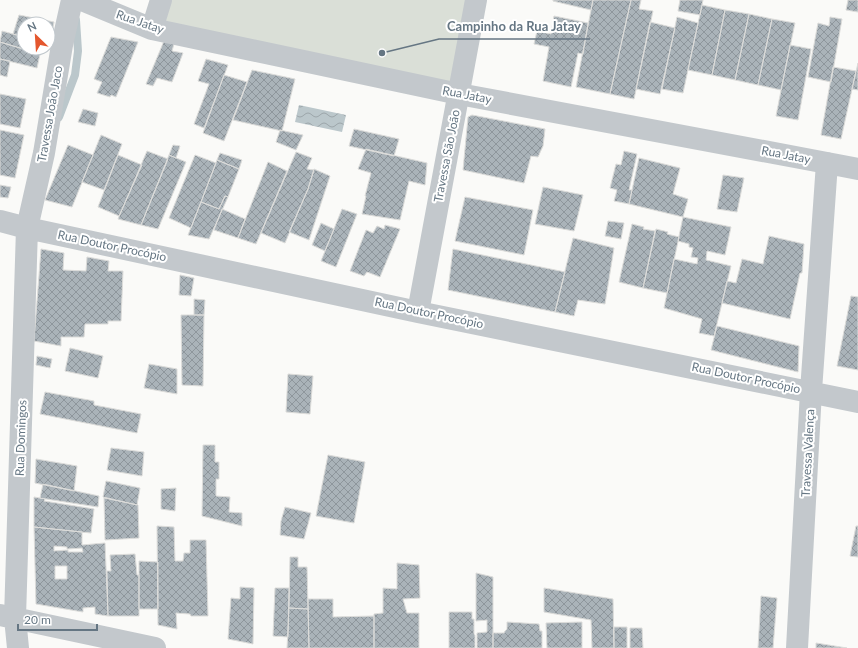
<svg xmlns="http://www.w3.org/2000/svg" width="858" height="648" viewBox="0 0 858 648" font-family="Lato,sans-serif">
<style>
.grass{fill:#dadfd7}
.water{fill:url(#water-waves)}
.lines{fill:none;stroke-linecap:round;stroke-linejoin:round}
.stream{stroke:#bbc7cb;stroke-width:8}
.building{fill:url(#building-cross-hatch);stroke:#dcdcda;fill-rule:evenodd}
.minor{stroke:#c3c8cc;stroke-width:22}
.labels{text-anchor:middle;stroke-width:4;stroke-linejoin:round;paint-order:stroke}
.street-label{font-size:12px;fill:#657683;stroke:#fff}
.leader{fill:none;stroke:#657683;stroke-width:1.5}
.callout-dot{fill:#657683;stroke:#fff;stroke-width:1.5}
.callout-label{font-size:13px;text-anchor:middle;font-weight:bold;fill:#657683;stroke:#fff;stroke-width:4;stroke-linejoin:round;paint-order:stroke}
</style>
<defs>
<pattern id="water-waves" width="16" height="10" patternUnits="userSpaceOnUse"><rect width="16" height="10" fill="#bbc7cb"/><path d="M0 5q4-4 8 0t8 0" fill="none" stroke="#9ca6aa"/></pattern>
<pattern id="building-cross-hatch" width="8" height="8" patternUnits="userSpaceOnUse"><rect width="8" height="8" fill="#aab3b9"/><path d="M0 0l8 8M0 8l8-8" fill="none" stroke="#8e969c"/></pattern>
</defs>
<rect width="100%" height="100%" fill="#fafaf8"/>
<path class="grass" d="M168 0H471L452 84 160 22Z"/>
<path class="water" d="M299 105 346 115 342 132 295 122Z"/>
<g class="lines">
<path class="stream" d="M59 117 75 75 78 51 76 20"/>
</g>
<path class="building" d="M553 0H593L591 10 557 2 553 1Z
M593 0H631L610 94 576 87Z
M631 0H641L639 9 653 11 634 99 610 94Z
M680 0H703L700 15 678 11Z
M848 0H858V12L846 10Z
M702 5 725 10 712 75 688 70Z
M725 10 749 14 735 80 712 75Z
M749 14 772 19 758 85 735 80Z
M19 15 54 22 50 43H48V24H24V37L13 34Z
M554 16 588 23 583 54 578 53 571 87 543 81 549 47 534 44 537 31 551 34Z
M677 17 698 23 683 93 662 89Z
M830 17 842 19 831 82 808 77 818 23 829 26Z
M772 19 795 23 781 90 758 85Z
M650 22 675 28 660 94 636 89Z
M2 31 24 37V48H41L40 54 0 42Z
M111 37 138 42 116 97 111 95 110 97 97 93 102 82 94 79Z
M164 41 174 44 172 51 183 53 172 82 157 78 153 86 146 84Z
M0 42 40 54 37 68 0 59Z
M790 45 811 49 798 120 776 116Z
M0 59 10 61 7 77 0 75Z
M206 59 228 65 204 128 194 124 209 84 198 81Z
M858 63V90L852 89Z
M833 67 856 71 841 139 821 135Z
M252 70 295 79 282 131 233 120Z
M224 75 247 82 224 141 203 133Z
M0 94 26 99 20 128 0 124Z
M83 109 98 113 95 126 78 122Z
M472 115 545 129 543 146 538 157 531 156 524 183 463 170 468 117Z
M354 129 399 139 394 156 349 146Z
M0 130 24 135 15 178 0 175Z
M280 130 303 135 296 150 276 142Z
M101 135 122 144 104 190 82 182Z
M68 145 93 155 72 207 45 200Z
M173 145 180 146 176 158 169 155Z
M366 149 427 163 425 185 409 181 400 220 362 214 366 196H365L371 173 358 169Z
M147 151 168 159 141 225 118 219Z
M624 151 637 154 629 190H632L629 204 614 201 617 190 610 188 616 164 621 165Z
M296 152 312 158 307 169 314 170 308 189 285 243 261 233Z
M220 153 242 160 239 169 217 160Z
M118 155 142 165 119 216 98 207Z
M169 155 186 162 158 229 141 225Z
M195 155 216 163 191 228 169 218Z
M639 158 680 168 673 194 688 199 683 217 629 204Z
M217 160 239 169 228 197 225 196 219 209 201 202Z
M268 162 287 171 256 244 238 238Z
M314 169 330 176 309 240 289 232 308 189Z
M723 175 744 178 737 212 717 209Z
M0 185 11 187 8 198 0 197Z
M543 187 583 195 574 231 535 224Z
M225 196 228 197 209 239 188 235 201 202 219 209Z
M465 197 533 210 524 255 455 241Z
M222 209 245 219 238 238 214 230Z
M342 209 357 214 336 267 321 261Z
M683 217 731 227 725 255 707 251 706 260 731 266 714 336 699 333 702 319 664 308 674 259 697 264 698 258 691 257 693 248 689 247V244L678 241Z
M608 221 624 223 621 239 605 236Z
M321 223 334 229 325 251 312 245Z
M632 224 644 227 643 229 655 231 643 288 619 282Z
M385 225 400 229 380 277 367 272 364 276 350 271 366 230 373 233 377 226 384 229Z
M656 229 668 232 667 234 679 237 667 293 643 288Z
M769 236 804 244 802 273H800L790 319 722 303 727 281 736 283 742 259 763 264Z
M573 238 614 248 605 304 578 300 574 316 555 312Z
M41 249 64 253 63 270 86 271 87 257 109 261 108 271H123L121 321H108V324H85L84 337H61V346L34 341Z
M453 249 565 272 555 312 448 290Z
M180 275 194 278 191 296 179 295Z
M851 296 858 297V370L837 366Z
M194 299 205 300 204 315H194Z
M181 315H204L203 386 182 385Z
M717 326 799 346 798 372 711 350Z
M70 348 103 356 98 378 65 371Z
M37 356 52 359 50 368 36 365Z
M149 364 177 369V394L144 388Z
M288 374 313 376 310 414 286 412Z
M45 392 94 401V405L141 414 137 433 40 414Z
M203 445H215V462H219V479H216V496L230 497 229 512 242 513V526L202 516Z
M111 448 144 452 142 476 107 470Z
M328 455 365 462 354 523 316 516Z
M36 459 77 466 74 491 35 483Z
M106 481 140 488 137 505 103 497Z
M43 484 99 496 98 507 40 498Z
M176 488 175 511 161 509V489Z
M34 497 45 499 44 501 94 509 91 533 34 527Z
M104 498 138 505 139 538 105 540Z
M285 507 311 513 304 539 280 535 281 521Z
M157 526 174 527 175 561H183L184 553H190V540H206L208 616H191L190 614 176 613 177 629 158 625Z
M856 526H858V557L850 556Z
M34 527 82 532V545L105 543 108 616 95 614V607L83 608V612L36 604ZM54 546 67 547V549L82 548 83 552H68V550L54 551ZM55 566H67V579H55Z
M135 554 137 575H139V616H108L107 571H111L110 555Z
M290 557H298V567H307L308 609 289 608Z
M139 561 158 562V609H139Z
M397 563 419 565 420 598 403 599 407 613H419V648H374V614L383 613V588L397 589Z
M476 573 493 577V648H477V633L487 632V620L476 621Z
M240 587 254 588 253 644 228 639 231 598 240 599Z
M275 588H289L288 637 273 636Z
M544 588 613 599 614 648H592L591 620 544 612Z
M761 596 777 598 773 648H758Z
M308 599H333V617L374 616V648H309Z
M289 608 308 609 309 648H287Z
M449 612H472V619H474V634L475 635V648H449Z
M507 622 539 624 540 631H542V648H493V633H504L505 631 507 629Z
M582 622V648H547L546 623Z
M614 627H627V648H614Z
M630 628H642L643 648H630Z
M816 643 847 648H816Z"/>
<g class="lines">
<path class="minor" d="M82 0 152 29 459 94 827 163 858 169
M152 29 161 0
M0 221 27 228 418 312 858 402
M418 312 476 0
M0 615 155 648
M18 648 15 618 27 228 44 153 62 45 72 0
M797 648 811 391 827 163"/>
</g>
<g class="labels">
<g class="street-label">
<text transform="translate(140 22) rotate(19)" y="4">Rua Jatay</text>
<text transform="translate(467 95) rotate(11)" y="4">Rua Jatay</text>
<text transform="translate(50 114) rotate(-80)" y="4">Travessa João Jaco</text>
<text transform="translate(786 155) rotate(11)" y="4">Rua Jatay</text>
<text transform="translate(447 156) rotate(-79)" y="4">Travessa São João</text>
<text transform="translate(112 246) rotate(12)" y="4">Rua Doutor Procópio</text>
<text transform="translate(429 313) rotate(12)" y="4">Rua Doutor Procópio</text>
<text transform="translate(746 378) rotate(12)" y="4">Rua Doutor Procópio</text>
<text transform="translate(21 438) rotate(-88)" y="4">Rua Domingos</text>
<text transform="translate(808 453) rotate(-87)" y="4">Travessa Valença</text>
</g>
</g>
<path class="leader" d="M382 53L439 39H590"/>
<circle class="callout-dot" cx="382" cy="53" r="4"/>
<g class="callout-label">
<text x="514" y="31">Campinho da Rua Jatay</text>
</g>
<g transform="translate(36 36) rotate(335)"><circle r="19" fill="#ffffff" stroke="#c1c8cd"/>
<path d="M0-3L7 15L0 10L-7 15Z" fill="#e4572e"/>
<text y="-6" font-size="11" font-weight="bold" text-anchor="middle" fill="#657683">N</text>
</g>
<path d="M18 624v6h79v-6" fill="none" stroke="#657683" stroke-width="2"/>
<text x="24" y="624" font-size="12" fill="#657683" stroke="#ffffff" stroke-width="3" paint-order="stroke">20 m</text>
</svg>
